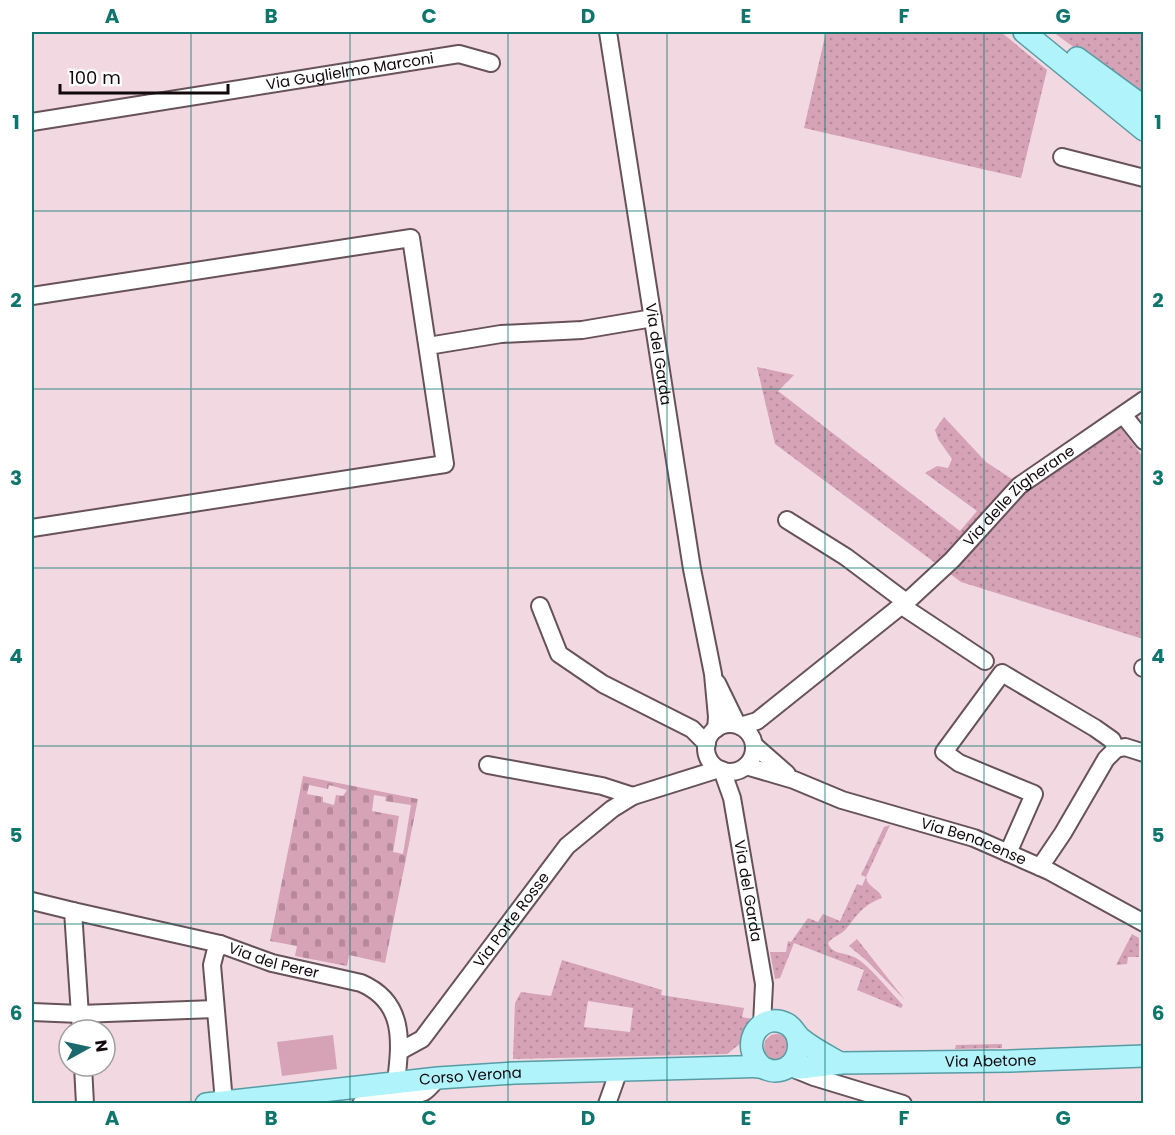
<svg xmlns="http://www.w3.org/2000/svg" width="1175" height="1135" viewBox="0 0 1175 1135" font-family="Poppins,sans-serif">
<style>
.grass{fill:url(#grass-dots);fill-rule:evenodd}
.cemetery{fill:url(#cemetery-stones);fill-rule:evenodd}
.pitch{fill:#d5a2b6}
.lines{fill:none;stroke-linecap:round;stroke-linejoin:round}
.minor-casing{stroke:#67525a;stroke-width:20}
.major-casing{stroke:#579ca5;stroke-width:24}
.minor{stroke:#fff;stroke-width:16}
.major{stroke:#b0f3fa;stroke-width:21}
.grid{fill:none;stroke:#0f766e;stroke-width:1.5;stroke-opacity:0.55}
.labels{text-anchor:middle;stroke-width:4.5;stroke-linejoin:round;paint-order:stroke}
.street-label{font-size:15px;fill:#11090d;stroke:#fff}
.neatline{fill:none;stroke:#0f766e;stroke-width:2}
.grid-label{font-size:20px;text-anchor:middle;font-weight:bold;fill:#0f766e}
</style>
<defs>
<pattern id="grass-dots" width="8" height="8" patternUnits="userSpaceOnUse" patternTransform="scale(1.5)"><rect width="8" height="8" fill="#d5a2b6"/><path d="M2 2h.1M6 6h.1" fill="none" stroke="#b68a9b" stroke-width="1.8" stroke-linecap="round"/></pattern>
<pattern id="cemetery-stones" width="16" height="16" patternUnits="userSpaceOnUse" patternTransform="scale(1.5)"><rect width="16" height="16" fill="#d5a2b6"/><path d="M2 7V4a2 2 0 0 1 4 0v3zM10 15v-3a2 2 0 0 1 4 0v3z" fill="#b68a9b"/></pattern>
</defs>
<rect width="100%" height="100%" fill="#f1d8e1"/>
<path class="grass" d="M826 32H1001L1047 70 1021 178 804 128Z
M1053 32H1139L1143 36V98Z
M757 367 794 375 778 391 960 531 977 511 925 473 937 466 948 468 952 459 938 439 935 430 944 417 986 462 1030 491 1120 427 1143 457V639L961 582 775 444Z
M890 825 866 877C867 887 880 889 882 898 863 905 858 914 846 929 841 935 833 936 828 943 831 955 846 952 856 958 870 966 890 992 903 1005L901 1008 857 990 864 970 794 943 780 978 775 979 770 952H786L788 941 791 942 808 918 818 922 823 914 840 921 857 884 862 886 866 877 861 875 884 827Z
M1132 934 1139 938V957H1128L1127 964 1116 965Z
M857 939 905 1000 867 961 849 946Z
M562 960 662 990 661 995 744 1008 742 1017 753 1019 741 1043 727 1054 513 1059 515 1003 521 992 551 996ZM588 1001 633 1008 630 1032 584 1027Z
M764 1047a13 13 0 1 1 26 0a13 13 0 1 1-26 0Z
M1002 1044V1048L955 1049 956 1045Z"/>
<path class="cemetery" d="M303 776 418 799 385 963 349 955 347 966 295 956 297 946 270 941ZM309 785 328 789 329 785 347 790 343 796 336 795 334 805 323 802V797L307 794ZM374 795 386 797 385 801 411 805 403 854 393 852 399 816 372 811Z"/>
<path class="pitch" d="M333 1035 337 1069 282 1076 277 1042Z"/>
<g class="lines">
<g class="minor-casing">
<g id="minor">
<path id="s1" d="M608 32 692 569 713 674 717 717 716 729"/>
<path id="s2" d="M32 122 459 54 491 63"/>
<path d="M1062 157 1144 178"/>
<path d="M32 296 411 238 445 464 32 528"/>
<path d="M428 346 501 334 582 330 653 318"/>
<path d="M1124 416 1144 441"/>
<path d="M787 520 846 557 906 602"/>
<path d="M540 606 559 654 603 684 692 729 707 744"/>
<path d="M902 606 985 661"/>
<path d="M1143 668H1144"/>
<path d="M717 683 737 724"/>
<circle cx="730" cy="748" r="24"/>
<path id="s3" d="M740 726 757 721 912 597 952 560 1019 486 1144 400"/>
<path d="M754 745 787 774"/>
<path d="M488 765 602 786 633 796"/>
<path id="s4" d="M746 766 794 780 842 800 974 838 1049 871 1144 923"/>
<path id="s5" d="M722 770 732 798 764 984 762 1025"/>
<path d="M1008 853 1034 794 959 763 944 752 1002 673 1095 728 1112 740 1116 749"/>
<path d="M1040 867 1063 833 1106 759 1116 749 1125 747 1144 753"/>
<path d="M32 901 73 911 81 1030"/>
<path id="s6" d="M73 911 220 944 272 963 361 983C405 1002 401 1041 396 1082"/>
<path d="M220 944 215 953 212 965 224 1102"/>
<path d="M32 1012 80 1014 215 1009"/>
<path id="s7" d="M400 1051 422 1039 567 846 612 809 633 796 719 769"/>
<path d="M83 1066 85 1104"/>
<path d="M792 1068 814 1077 903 1104"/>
<path d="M361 1104C381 1095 404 1100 424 1092 429 1089 434 1082 438 1078"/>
<path d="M607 1104 619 1070"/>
</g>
</g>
<g class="major-casing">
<g id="major">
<path d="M1024 32 1144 130"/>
<path d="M1077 58 1144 107"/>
<path id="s8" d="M789 1066 801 1068 840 1063 1009 1061 1144 1056"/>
<path d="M762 1067C738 1046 759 1010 787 1024 793 1027 795 1033 800 1038 812 1048 826 1055 840 1063"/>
<path id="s9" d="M206 1104 438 1078 514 1073 736 1067C744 1067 753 1066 760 1067 765 1068 769 1071 775 1071 794 1070 802 1052 797 1036"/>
</g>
</g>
<use href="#minor" class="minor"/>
<use href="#major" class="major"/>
</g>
<path class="grid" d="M191 32V1104M350 32V1104M508 32V1104M667 32V1104M825 32V1104M984 32V1104M32 211H1144M32 389H1144M32 568H1144M32 746H1144M32 924H1144"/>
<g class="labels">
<g class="street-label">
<text dy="5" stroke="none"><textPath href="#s2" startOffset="322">Via Guglielmo Marconi</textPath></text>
<text dy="5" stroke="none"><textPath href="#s1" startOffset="326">Via del Garda</textPath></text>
<text dy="5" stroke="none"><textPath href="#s3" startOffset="364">Via delle Zigherane</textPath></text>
<text dy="5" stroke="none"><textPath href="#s4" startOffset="240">Via Benacense</textPath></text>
<text dy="5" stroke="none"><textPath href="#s5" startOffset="124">Via del Garda</textPath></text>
<text dy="5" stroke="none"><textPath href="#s7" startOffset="174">Via Porte Rosse</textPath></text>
<text dy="5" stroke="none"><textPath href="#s6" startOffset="207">Via del Perer</textPath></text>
<text dy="5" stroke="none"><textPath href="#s8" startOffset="202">Via Abetone</textPath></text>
<text dy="5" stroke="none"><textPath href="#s9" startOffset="266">Corso Verona</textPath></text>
</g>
</g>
<rect width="1175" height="1135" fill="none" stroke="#ffffff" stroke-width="66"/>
<g transform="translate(87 1048) rotate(82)"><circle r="28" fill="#ffffff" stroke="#a09d9e" stroke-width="1.5"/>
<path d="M0-4.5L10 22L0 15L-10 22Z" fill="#1b686f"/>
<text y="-9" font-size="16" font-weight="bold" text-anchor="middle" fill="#11090d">N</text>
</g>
<path d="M60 84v9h168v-9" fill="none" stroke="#11090d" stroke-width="3"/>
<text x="69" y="84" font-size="18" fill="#11090d" stroke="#ffffff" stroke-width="4.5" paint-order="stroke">100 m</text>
<rect x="33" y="33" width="1109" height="1069" class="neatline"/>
<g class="grid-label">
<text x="112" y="23">A</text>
<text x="271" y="23">B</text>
<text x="429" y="23">C</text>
<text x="588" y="23">D</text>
<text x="746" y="23">E</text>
<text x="904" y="23">F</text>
<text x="1063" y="23">G</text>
<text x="16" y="129">1</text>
<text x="1158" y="129">1</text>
<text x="16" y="307">2</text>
<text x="1158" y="307">2</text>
<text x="16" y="485">3</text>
<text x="1158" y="485">3</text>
<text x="16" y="663">4</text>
<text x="1158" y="663">4</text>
<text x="16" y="842">5</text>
<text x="1158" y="842">5</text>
<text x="16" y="1020">6</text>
<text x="1158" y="1020">6</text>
<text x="112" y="1125">A</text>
<text x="271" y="1125">B</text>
<text x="429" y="1125">C</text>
<text x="588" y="1125">D</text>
<text x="746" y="1125">E</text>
<text x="904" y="1125">F</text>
<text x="1063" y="1125">G</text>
</g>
</svg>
